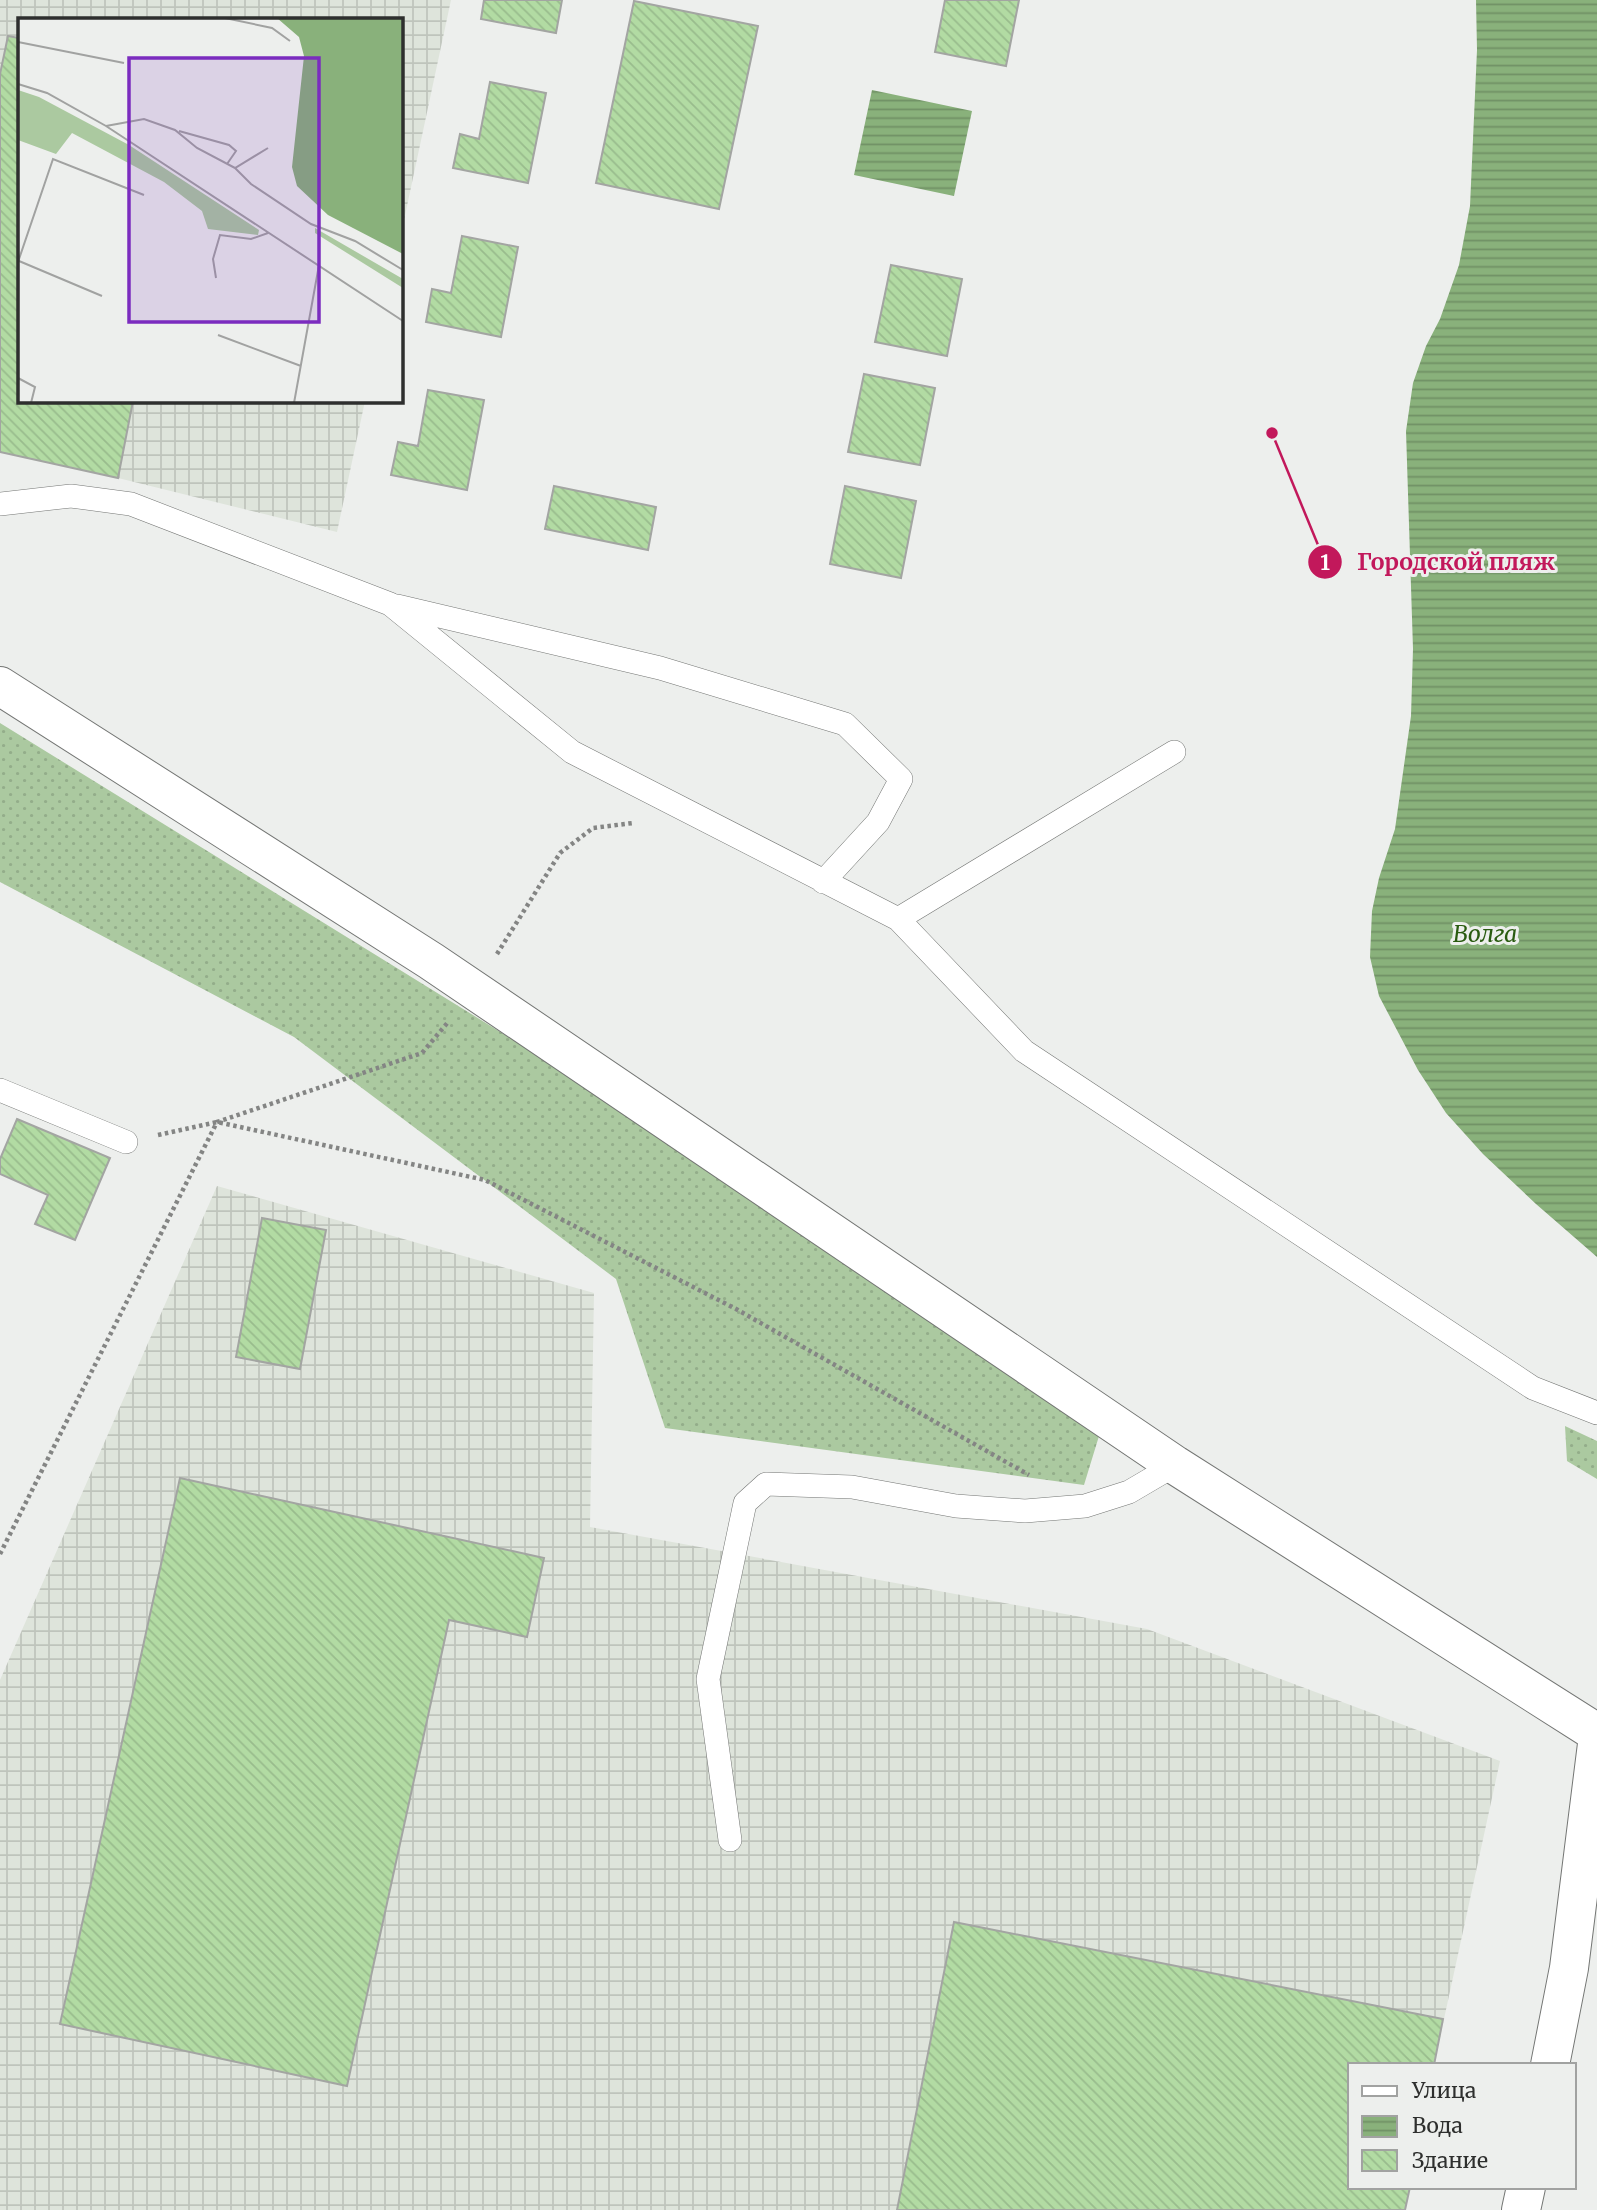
<svg xmlns="http://www.w3.org/2000/svg" width="1597" height="2210" viewBox="0 0 1597 2210" font-family="Merriweather,serif">
<style>
.industrial{fill:url(#industrial-grid)}
.grass{fill:url(#grass-dots)}
.water{fill:url(#water-rules)}
.building{fill:url(#building-back-hatch);stroke:#a3a5a2;stroke-width:2}
.lines{fill:none;stroke-linecap:round;stroke-linejoin:round}
.service-casing{stroke:#747674;stroke-width:24}
.minor-casing{stroke:#747674;stroke-width:40}
.path{stroke:#848584;stroke-width:4.5;stroke-dasharray:3.5 3.5;stroke-linecap:butt}
.service{stroke:#fff;stroke-width:23}
.minor{stroke:#fff;stroke-width:38}
.labels{text-anchor:middle;stroke-width:6;stroke-linejoin:round;paint-order:stroke}
.water-label{font-size:23px;font-style:italic;fill:#2a5c11;stroke:#edefed}
.inset-road{fill:none;stroke:#a1a2a1;stroke-width:2}
.view{fill:#7b2cbf;fill-opacity:0.15;stroke:#7b2cbf;stroke-width:3.5}
.inset-edge{fill:none;stroke:#2e2f2e;stroke-width:3.5}
.leader{fill:none;stroke:#c2185b;stroke-width:2.5}
.callout-dot{fill:#c2185b;stroke:#edefed;stroke-width:2.5}
.mark-label{font-size:21px;text-anchor:middle;font-weight:bold;fill:#fff}
.callout-label{font-size:23px;text-anchor:middle;font-weight:bold;fill:#c2185b;stroke:#edefed;stroke-width:6;stroke-linejoin:round;paint-order:stroke}
</style>
<defs>
<pattern id="industrial-grid" width="8" height="8" patternUnits="userSpaceOnUse" patternTransform="scale(1.75)"><rect width="8" height="8" fill="#dee4db"/><path d="M0 4h8M4 0v8" fill="none" stroke="#bfc4bc"/></pattern>
<pattern id="grass-dots" width="8" height="8" patternUnits="userSpaceOnUse" patternTransform="scale(1.75)"><rect width="8" height="8" fill="#abc9a0"/><path d="M2 2h.1M6 6h.1" fill="none" stroke="#93ad8a" stroke-width="1.8" stroke-linecap="round"/></pattern>
<pattern id="water-rules" width="6" height="5" patternUnits="userSpaceOnUse" patternTransform="scale(1.75)"><rect width="6" height="5" fill="#89b17b"/><path d="M0 2.5h6" fill="none" stroke="#709065"/></pattern>
<pattern id="building-back-hatch" width="6" height="6" patternUnits="userSpaceOnUse" patternTransform="scale(1.75)"><rect width="6" height="6" fill="#b2dba3"/><path d="M-1 5l2 2M0 0l6 6M5-1l2 2" fill="none" stroke="#99bc8d"/></pattern>
</defs>
<rect width="100%" height="100%" fill="#edefed"/>
<path class="industrial" d="M0 0H451L401 234V19H19V401H365L337 532 118 478 0 452Z
M217 1186 594 1293 590 1527 1147 1629 1500 1761 1434 2065H1350V2187H1410L1405 2210H0V1680Z"/>
<path class="grass" d="M0 723 515 1041 1099 1436 1084 1485 665 1428 616 1279 294 1037 0 882Z
M1565 1426 1597 1441V1479L1567 1461Z"/>
<path class="water" d="M1476 0H1597V1257L1536 1204 1483 1154 1446 1113 1418 1070 1379 996 1370 957 1372 911 1379 878 1395 829 1411 716 1413 649 1406 431 1413 383 1426 346 1440 319 1459 265 1470 206 1477 50Z
M872 90 972 111 954 196 854 175Z"/>
<path class="building" d="M484 0H562L556 33 481 19Z
M945 0H1019L1006 66 935 52Z
M634 1 758 26 719 209 596 183Z
M8 36 19 38V401H133L118 478 0 452V74Z
M490 82 546 93 528 183 453 168 460 134 479 139Z
M462 236 518 247 501 337 426 322 432 289 451 293Z
M891 265 962 279 947 356 875 342Z
M864 374 935 388 920 465 848 452Z
M428 390 484 400 467 490 391 475 398 442 418 446Z
M554 486 656 507 648 550 545 529Z
M845 486 916 501 901 578 830 564Z
M17 1119 110 1158 75 1240 35 1224 48 1195 0 1174V1159Z
M262 1218 326 1230 300 1369 236 1357Z
M180 1478 544 1558 527 1637 449 1620 347 2086 60 2024Z
M954 1922 1443 2019 1434 2065H1350V2187H1410L1405 2210H897Z"/>
<g class="lines">
<g class="service-casing">
<path id="service" d="M0 504 71 496 131 504 390 604 572 752 898 919 1174 752
M397 606 660 668 845 724 901 779 878 822 823 882
M898 919 1024 1051 1533 1388 1597 1413
M0 1090 126 1142
M730 1840 708 1679 745 1503 766 1484 852 1487 956 1506 1025 1511 1085 1506 1129 1492 1175 1465"/>
</g>
<g class="minor-casing">
<path id="minor" d="M0 686 431 961 1175 1465 1597 1733
M1550 2065 1569 1968 1597 1744
M1521 2210 1526 2187"/>
</g>
<path class="path" d="M497 954 560 853 593 828 633 823
M158 1135 217 1122 485 1180 736 1309 1029 1475
M0 1554 217 1122 422 1053 449 1021"/>
<use href="#service" class="service"/>
<use href="#minor" class="minor"/>
</g>
<g class="labels">
<g class="water-label">
<text x="1485" y="942">Волга</text>
</g>
</g>
<g transform="translate(18 18)">
<rect width="385" height="385" fill="#edefed"/>
<path d="M0 72 21 79 111 127 241 212 240 217 190 211 184 193 146 164 54 115 38 136 0 122ZM297 210 385 261V270L297 215Z" fill="#abc9a0"/>
<path d="M259 0H385V236L310 197 279 168 274 149 286 38 281 19Z" fill="#89b17b"/>
<path class="inset-road" d="M207 0 254 10 272 23M0 24 106 45M0 66 29 75 88 108 385 303M88 108 126 101 157 112 179 130 217 150 250 130M161 113 211 127 218 133 209 146M217 150 233 166 293 206 337 223 385 252M1 243 84 278M0 244 35 141 126 177M198 260 195 241 202 217 233 221 250 215M200 317 283 348M0 360 17 369 13 385M276 385 301 247"/>
<path class="view" d="M111 40H301V304H111Z"/>
<rect width="385" height="385" class="inset-edge"/>
</g>
<path class="leader" d="M1272 433L1325 562"/>
<g class="callout-dot">
<circle cx="1272" cy="433" r="7"/>
<circle cx="1325" cy="562" r="18"/>
</g>
<g class="mark-label">
<text x="1325" y="570">1</text>
</g>
<g class="callout-label">
<text x="1456" y="570">Городской пляж</text>
</g>
<rect x="1348" y="2063" width="228" height="126" fill="#edefed" stroke="#a1a2a1" stroke-width="2"/>
<rect x="1362" y="2086" width="35" height="10" fill="#ffffff" stroke="#a1a2a1" stroke-width="2"/>
<text x="1412" y="2098" font-size="21" fill="#2e2f2e">Улица</text>
<rect x="1362" y="2116" width="35" height="21" fill="url(#water-rules)" stroke="#a1a2a1" stroke-width="2"/>
<text x="1412" y="2133" font-size="21" fill="#2e2f2e">Вода</text>
<rect x="1362" y="2150" width="35" height="21" fill="url(#building-back-hatch)" stroke="#a1a2a1" stroke-width="2"/>
<text x="1412" y="2168" font-size="21" fill="#2e2f2e">Здание</text>
</svg>
